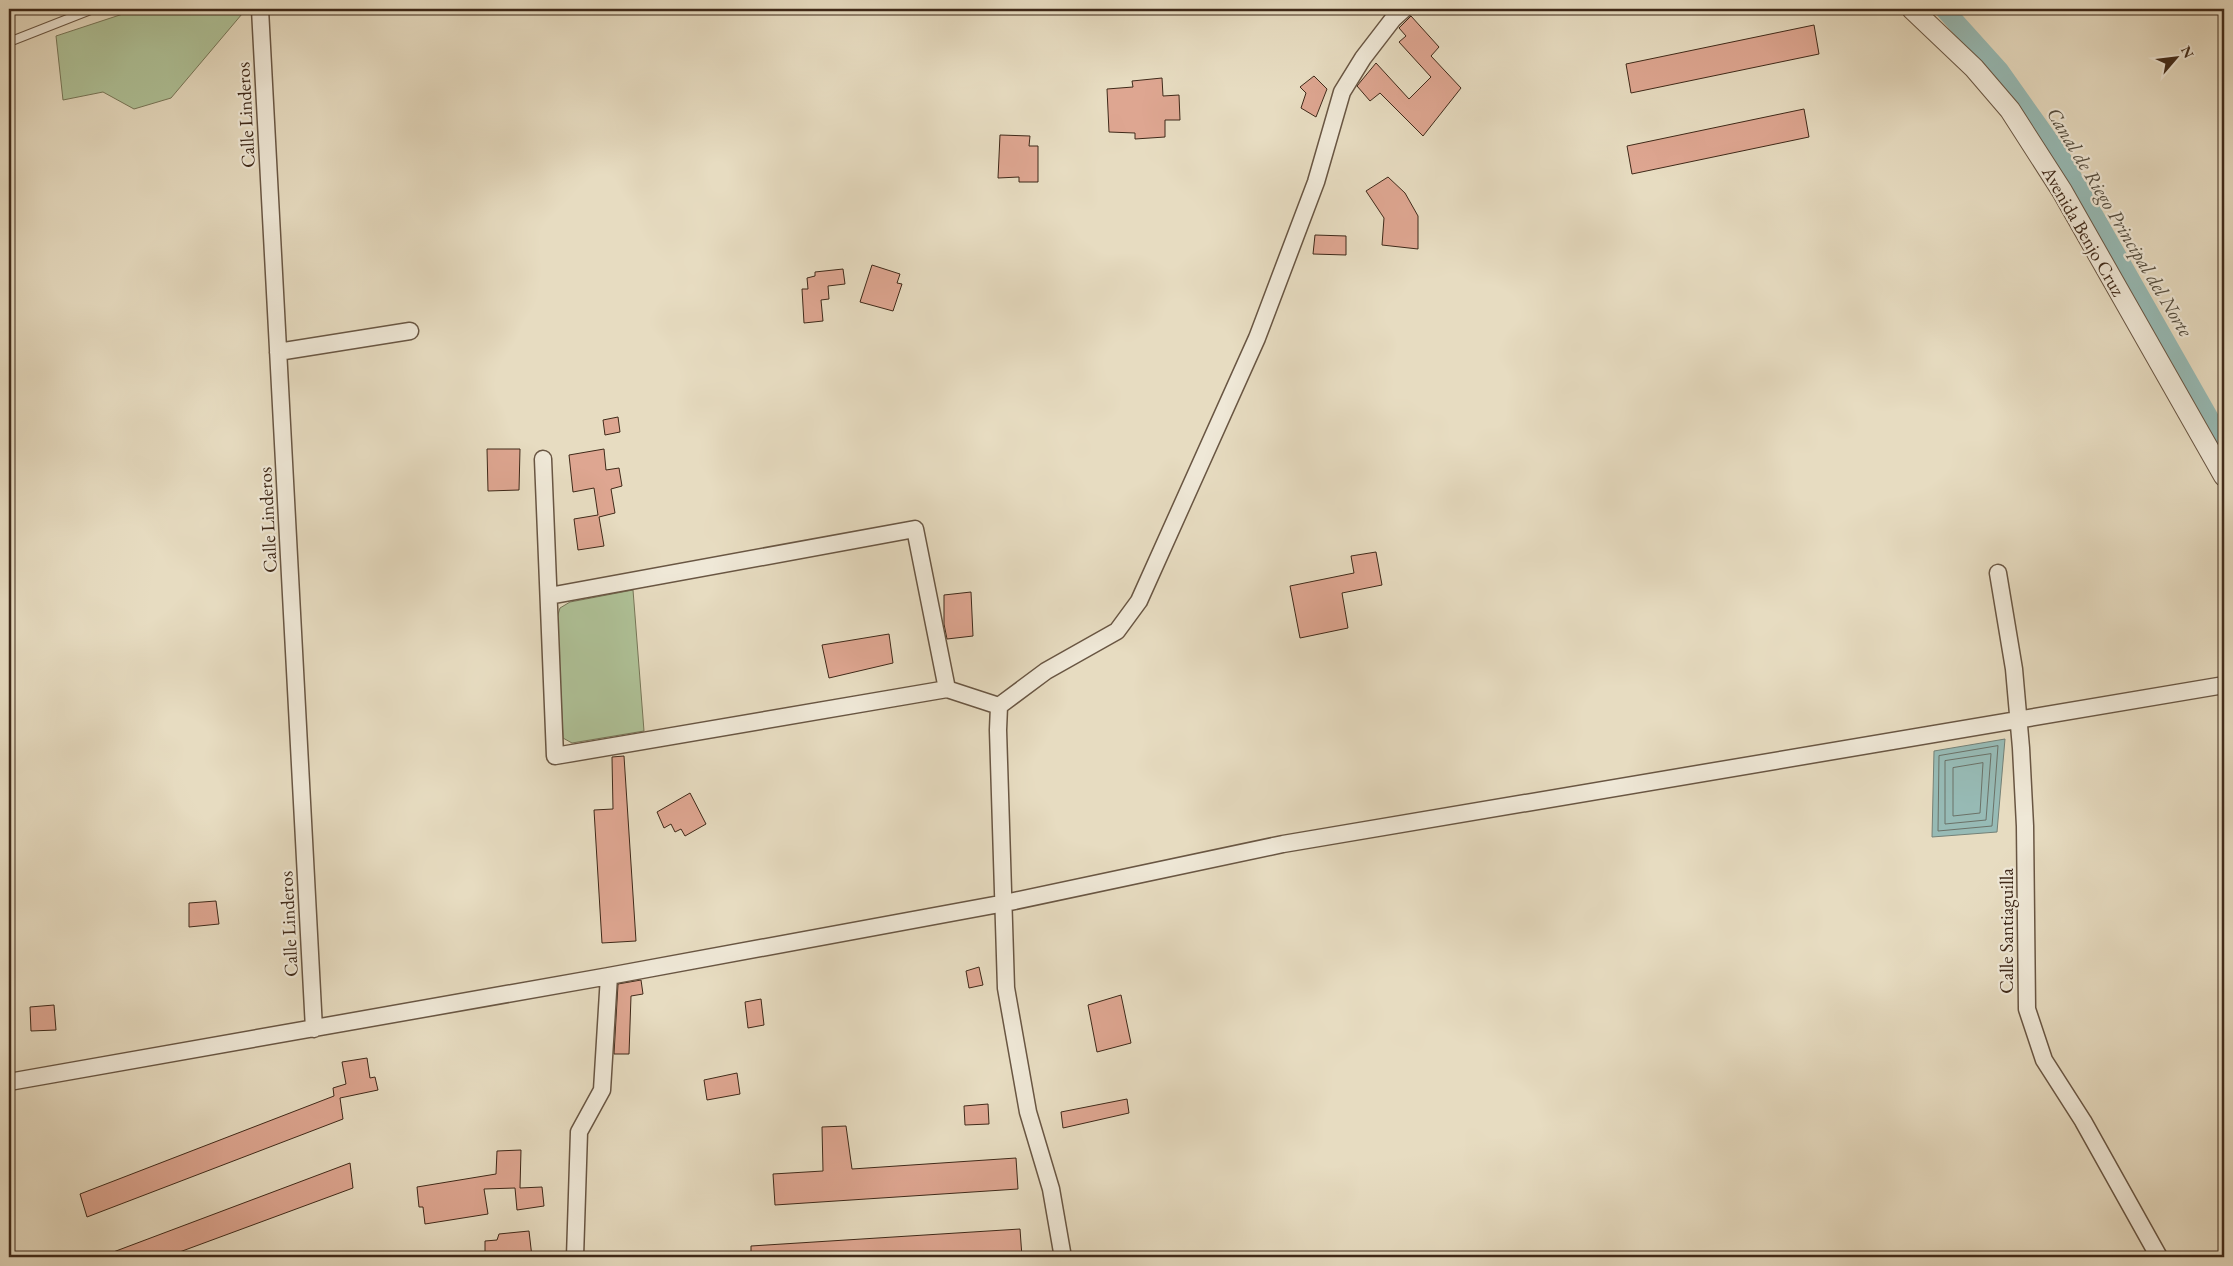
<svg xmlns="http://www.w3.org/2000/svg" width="2233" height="1266" viewBox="0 0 2233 1266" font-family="'EB Garamond',serif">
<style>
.green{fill:#afc298;stroke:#777658}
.water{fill:#97bbb6;stroke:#748177}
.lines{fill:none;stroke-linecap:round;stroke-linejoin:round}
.shore{stroke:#6b7268;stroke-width:1}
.canal{stroke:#97bbb6;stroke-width:19}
.building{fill:#dea691;stroke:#3f2919}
.service-casing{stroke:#695643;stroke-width:10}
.minor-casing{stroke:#695643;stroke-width:19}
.tertiary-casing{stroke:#695643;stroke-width:22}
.service{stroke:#efe8d7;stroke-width:8}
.minor{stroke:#efe8d7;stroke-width:16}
.tertiary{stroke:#efe8d7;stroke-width:20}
.labels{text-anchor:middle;stroke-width:4.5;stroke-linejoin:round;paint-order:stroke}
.street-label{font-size:19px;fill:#3f2919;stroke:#efe8d7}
.water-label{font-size:20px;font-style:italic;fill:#554e40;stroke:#efe8d7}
</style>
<rect width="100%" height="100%" fill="#e7dcc1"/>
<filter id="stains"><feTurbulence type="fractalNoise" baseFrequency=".004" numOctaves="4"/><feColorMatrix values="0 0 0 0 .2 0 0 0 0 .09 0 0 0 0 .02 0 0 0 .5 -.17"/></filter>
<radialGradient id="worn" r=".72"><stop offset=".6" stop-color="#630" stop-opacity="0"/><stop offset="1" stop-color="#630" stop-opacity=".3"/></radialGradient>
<path class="green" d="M138 9H242V14L171 98 134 109 103 92 63 100 56 36Z
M633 590 644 731 572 743 563 738 557 618 560 608 570 602Z"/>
<path class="water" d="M2005 739 1997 832 1932 837 1934 751Z"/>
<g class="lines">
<path class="shore" d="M1998 746 1992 826 1938 831 1939 756Z
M1991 754 1986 820 1945 824V761Z
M1983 763 1980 813 1953 816V768Z"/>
<path class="canal" d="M1944 9 1999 70 2062 159 2224 444"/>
</g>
<path class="building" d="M1411 16 1439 47 1431 56 1461 88 1423 136 1380 93 1370 101 1357 86 1376 63 1409 99 1431 77 1399 42 1406 36 1399 28Z
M1814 25 1819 54 1631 93 1626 64Z
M1314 76 1327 89 1316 117 1301 108 1306 93 1300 87Z
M1162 78 1163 96 1179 95 1180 120H1165V137L1135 139V133L1109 132 1107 89 1133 87 1132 81Z
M1804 109 1809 137 1632 174 1627 146Z
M1000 135 1030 136 1029 146H1038V182H1019V177L998 178Z
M1388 177 1405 193 1418 216V249L1382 245 1384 218 1366 191Z
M1315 235 1346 236V255L1313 254Z
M872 265 900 274 897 283 902 284 893 311 860 302Z
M843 269 845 284 828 286 829 299 821 300 823 321 804 323 802 289H808L807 278 815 276V272Z
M618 417 620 432 605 435 603 420Z
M487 449H520L519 490 488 491Z
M604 449 606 470 619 468 622 486 611 489 615 513 599 517 604 546 578 550 574 519 598 515 594 488 573 492 569 455Z
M1376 552 1382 585 1342 593 1348 628 1300 638 1290 586 1354 573 1351 556Z
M971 592 973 636 947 639 944 624V595Z
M889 634 893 663 829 678 822 645Z
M624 756 636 941 602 943 594 810 613 809 612 757Z
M690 793 706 824 685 836 681 829 675 832 671 824 664 828 657 812Z
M216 901 219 924 189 927V903Z
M979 967 983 985 969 988 966 971Z
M641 980 643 994 631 996 629 1054H614L618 984Z
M1121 995 1131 1043 1097 1052 1088 1005Z
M761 999 764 1025 748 1028 745 1002Z
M54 1005 56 1030 31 1031 30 1007Z
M367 1058 370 1078 375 1077 378 1090 340 1098 343 1119 87 1217 80 1194 334 1096 333 1088 346 1084 342 1062Z
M737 1073 740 1094 707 1100 704 1080Z
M1127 1099 1129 1113 1063 1128 1061 1112Z
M988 1104 989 1124 965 1125 964 1106Z
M846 1126 852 1169 1016 1158 1018 1189 775 1205 773 1174 823 1171 822 1127Z
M521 1150 520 1188 542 1187 544 1206 517 1210 515 1188 484 1189 488 1214 425 1224 423 1207H419L417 1187 496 1174 497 1151Z
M350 1163 353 1188 166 1257H100Z
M1020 1229 1022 1257H751V1246Z
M529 1231 532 1257H485V1241L497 1240 499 1234Z"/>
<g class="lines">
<g class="service-casing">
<path id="service" d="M9 42 93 9"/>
</g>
<g class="minor-casing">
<path id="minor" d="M260 9 314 1029
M278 352 410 331
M543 459 555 756 947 689 999 706
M1998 573 2014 669 2021 748 2025 826 2027 1009 2044 1060 2083 1121 2159 1257
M549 596 915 529 947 689
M9 1082 609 976 1005 903 1283 844 2224 685
M575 1257 579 1132 602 1090 609 976
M1061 1257 1062 1252 1051 1189 1028 1112 1006 988 998 730 999 706 1046 671 1117 631 1139 601 1257 338 1316 182 1342 92 1363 58 1393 19 1404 9"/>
</g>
<g class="tertiary-casing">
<path id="tertiary" d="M1912 9 1974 68 2010 110 2062 191 2224 476"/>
</g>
<use href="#service" class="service"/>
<use href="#minor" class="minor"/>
<use href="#tertiary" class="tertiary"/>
</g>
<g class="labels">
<g class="street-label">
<text transform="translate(245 115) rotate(-93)" y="7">Calle Linderos</text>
<text transform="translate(2084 231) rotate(60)" y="7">Avenida Benjo Cruz</text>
<text transform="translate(267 520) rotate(-93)" y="7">Calle Linderos</text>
<text transform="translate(288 924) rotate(-93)" y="7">Calle Linderos</text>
<text transform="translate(2006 931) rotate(-90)" y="7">Calle Santiaguilla</text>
</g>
<g class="water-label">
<text transform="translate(2120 222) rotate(59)" y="7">Canal de Riego Principal del Norte</text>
</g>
</g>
<rect width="2233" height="1266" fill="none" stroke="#e7dcc1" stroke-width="30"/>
<rect x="10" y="10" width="2213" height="1246" fill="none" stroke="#3f2919" stroke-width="2.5"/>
<rect x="15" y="15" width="2203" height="1236" fill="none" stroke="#3f2919"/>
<g transform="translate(2176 58) rotate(62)" stroke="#efe8d7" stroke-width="4" paint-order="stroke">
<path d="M0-4L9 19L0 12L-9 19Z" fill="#3f2919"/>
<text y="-8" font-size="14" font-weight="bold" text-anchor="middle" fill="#3f2919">N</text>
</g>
<rect width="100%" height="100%" filter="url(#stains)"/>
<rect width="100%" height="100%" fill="url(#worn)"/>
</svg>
